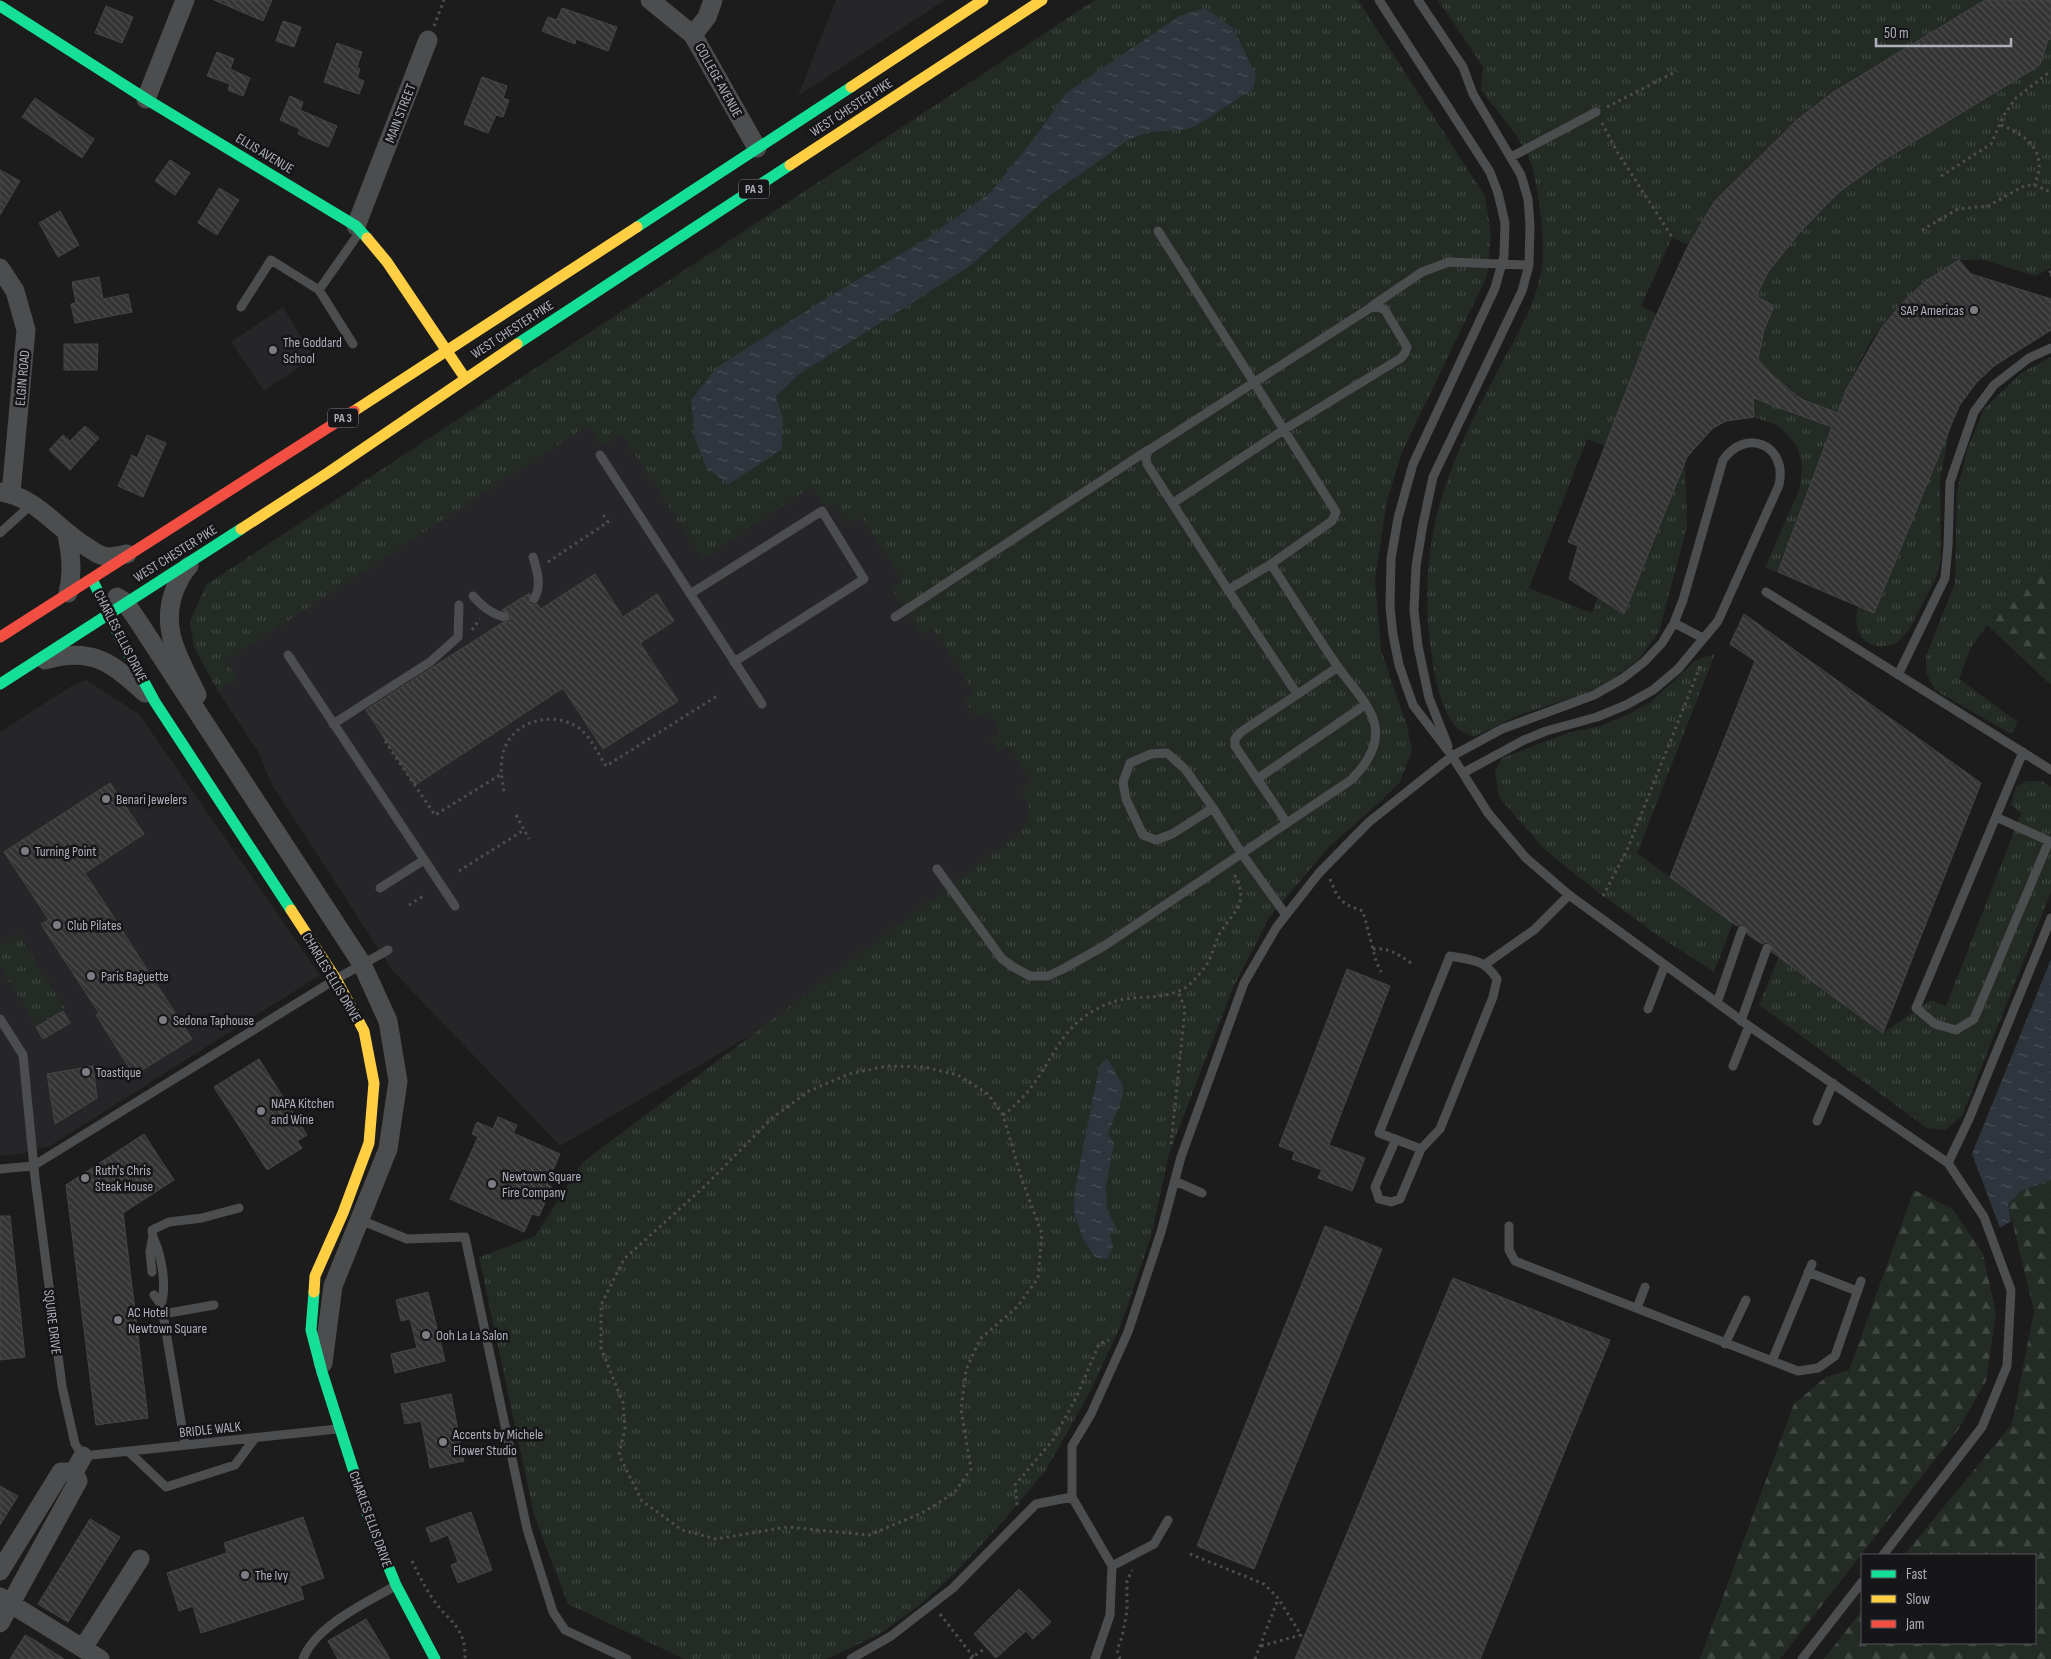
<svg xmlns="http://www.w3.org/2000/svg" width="2051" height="1659" viewBox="0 0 2051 1659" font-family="'Sofia Sans Condensed',sans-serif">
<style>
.built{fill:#262628}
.grass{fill:url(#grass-tufts)}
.forest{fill:url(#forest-firs)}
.water{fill:url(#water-ripples)}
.building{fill:url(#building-back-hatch);stroke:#444548}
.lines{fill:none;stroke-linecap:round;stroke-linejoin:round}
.path{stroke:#4d4e50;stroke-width:3;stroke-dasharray:2.5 4;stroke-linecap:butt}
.lane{stroke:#4c4d4e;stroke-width:9}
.street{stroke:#4c4d4e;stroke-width:19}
.fast{stroke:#16e098;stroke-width:11}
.slow{stroke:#ffcf43;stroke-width:11}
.jam{stroke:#f24e42;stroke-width:11}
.poi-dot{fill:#7b7d83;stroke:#161518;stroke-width:2}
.labels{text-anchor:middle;stroke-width:5;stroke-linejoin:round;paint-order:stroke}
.shield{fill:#161518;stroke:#80828a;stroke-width:1}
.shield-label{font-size:12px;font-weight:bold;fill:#aeb1bb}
.street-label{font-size:14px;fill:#aeb1bb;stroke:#161518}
.poi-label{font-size:14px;fill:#aeb1bb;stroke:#161518;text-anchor:start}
</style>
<defs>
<pattern id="grass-tufts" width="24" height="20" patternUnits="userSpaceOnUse" patternTransform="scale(1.25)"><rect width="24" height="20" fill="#242b25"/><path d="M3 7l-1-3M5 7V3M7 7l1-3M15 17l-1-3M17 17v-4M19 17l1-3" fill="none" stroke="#414743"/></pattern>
<pattern id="forest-firs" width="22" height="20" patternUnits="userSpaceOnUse" patternTransform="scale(1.25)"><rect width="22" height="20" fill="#242b25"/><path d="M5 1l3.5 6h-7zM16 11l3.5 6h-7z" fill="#414743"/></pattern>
<pattern id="water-ripples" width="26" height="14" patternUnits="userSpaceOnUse" patternTransform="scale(1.25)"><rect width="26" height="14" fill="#2f353d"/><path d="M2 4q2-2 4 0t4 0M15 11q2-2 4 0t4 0" fill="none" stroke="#4b5057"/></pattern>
<pattern id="building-back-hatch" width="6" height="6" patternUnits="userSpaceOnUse" patternTransform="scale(1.25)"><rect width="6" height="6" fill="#343434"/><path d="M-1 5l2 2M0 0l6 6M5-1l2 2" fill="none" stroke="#4f4f4f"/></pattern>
</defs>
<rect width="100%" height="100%" fill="#1c1c1c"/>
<path class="built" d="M836 0H945L798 96Z
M283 307 314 357 264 391 231 342Z
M621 397 870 430 1062 792 976 905 560 1146 392 970 271 783 259 753 218 691 204 666Z
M86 680 139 714 320 975 50 1146 24 1153 0 1156V732L70 687Z"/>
<path class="grass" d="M1095 0H1358L1485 196 1491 234 1487 276 1403 450 1387 500 1375 579 1381 650 1407 726 1412 751 1400 782 1380 802 1328 848 1269 918 1233 988 1169 1154 1151 1237 1120 1327 1091 1390 1046 1470 1000 1525 954 1574 922 1603 880 1634 827 1659H684L568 1604 534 1515 479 1257 535 1236 583 1162 1020 833C1031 814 1033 809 1020 790L1032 781 1009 746 998 752 990 740 1001 733 987 712 976 718 964 699 974 692 933 628 922 635 891 588 903 581 861 516 848 524 836 508 822 503 811 487 703 559 621 434 601 446 588 425 226 661 237 679 218 691 194 647 190 621 206 585Z
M1438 0H1985L1832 93 1797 120 1714 202 1689 245 1672 238 1641 306 1656 314 1605 446 1587 439 1529 588 1592 613 1598 598 1624 614 1685 461 1687 527 1659 632 1639 659 1613 679 1585 694 1519 715 1474 737C1469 734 1461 732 1457 728 1442 713 1435 679 1432 658 1416 547 1442 476 1493 380 1511 344 1537 306 1542 266 1545 241 1539 185 1530 161 1520 135 1497 112 1481 90L1483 67Z
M2051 39V268L2035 276 1984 260H1959C1939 274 1918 288 1901 304 1871 333 1852 375 1838 413 1799 398 1785 391 1758 359L1764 330 1774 306 1756 296 1768 272 1799 233 1839 192 1882 161 2040 65 2048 40Z
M2051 357V564L1987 625 1970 649 1959 679 2018 722 2011 734 1935 690 1926 673V656L1955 583 1957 492 1967 450 1984 409 2021 373Z
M1753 400 1768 403 1832 427 1778 572 1765 568 1800 488 1802 464 1796 444 1779 426 1754 417Z
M1951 422 1940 480 1941 559 1935 580 1909 630 1896 644C1890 645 1881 647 1875 646 1856 640 1854 623 1858 606L1874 613Z
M1715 654 1637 853 1733 923 1714 972 1663 939 1603 896 1544 849 1499 797 1495 771 1502 758 1544 742 1571 732 1600 726 1625 716 1652 701 1696 660Z
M2027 781H2042L2051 787V892L1962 1116 1945 1130 1927 1128 1759 1005 1779 957 1883 1033 1931 1000 1946 1006 2021 814 2011 804 2016 787Z
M18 934 65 1008 37 1025 0 967V946Z"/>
<path class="forest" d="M2051 564V685L1987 625Z
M2051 1180V1659H1824L1862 1610V1643H2035V1555H1904L2012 1424 2034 1311 2008 1204 2021 1191Z
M1914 1190 1953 1209 1983 1254 1996 1313 1986 1381 1958 1430 1780 1659H1700L1794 1404 1826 1377 1849 1370Z"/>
<path class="water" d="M1205 8 1233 28 1256 75 1253 89 1196 126 1183 130 1149 132 1130 139 1049 196 970 266 798 375 776 396 783 419 782 449 729 484 707 469 695 439 691 400 717 367 832 295 926 239 991 192 1039 132 1066 93 1179 16Z
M2051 959V1180L2021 1191 2008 1204 2011 1221 2000 1228 1972 1154Z
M1107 1058 1123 1086V1095L1108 1134 1114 1143 1106 1186 1107 1209 1116 1228 1110 1235 1113 1247 1107 1259 1095 1257 1082 1237 1074 1211 1075 1189 1099 1067Z"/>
<path class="building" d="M214 0H272L263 21Z
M1985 0H2051V39L2048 40 2040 65 1882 161 1839 192 1799 233 1768 272 1756 296 1774 306 1764 330 1758 359 1772 375 1793 393 1804 400 1838 413 1846 390 1882 327 1901 304 1926 281 1959 260 1971 274 2051 299V330L1994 366 1976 383 1959 406 1874 613 1778 572 1832 427 1753 398 1754 417 1726 421 1713 428 1687 457 1624 614 1569 579 1578 546 1568 542 1651 327 1686 250 1714 202 1797 120 1832 93Z
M106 6 133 17 122 43 95 33Z
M562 8 617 27 608 51 576 39 575 44 542 31 548 17 557 20Z
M283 21 301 27 294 47 276 41Z
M337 43 362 52 357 67 360 69 357 78 364 81 359 94 324 82Z
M217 52 234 59 230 69 250 78 243 96 228 90 230 84 207 76Z
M482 77 507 86 503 98 509 100 503 117 496 115 488 133 464 124Z
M290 96 303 102 300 110 337 126 328 147 298 134 300 129 280 120Z
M35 98 94 139 82 158 22 117Z
M170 160 190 173 175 195 155 181Z
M0 170 20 181 0 215Z
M219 188 239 200 217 235 198 223Z
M60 211 79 245 58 257 39 223Z
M99 277 103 299 128 294 132 312 75 323 71 304 76 303 72 282Z
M64 344H98L97 370H64Z
M85 426 99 438 70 470 49 450 63 435 70 441Z
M147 435 166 443 143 497 118 486 132 455 137 458Z
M595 574 623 617 657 594 674 621 640 643 678 701 603 749 563 688 415 785 366 710 502 623 509 622 511 615 502 610 530 593 529 602 532 605 537 604 541 609Z
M1744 614 1981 783 1883 1033 1772 952 1771 944 1766 942 1762 944 1747 934 1746 926 1741 924 1737 926 1670 877 1755 661 1730 644Z
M110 783 144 834 85 873 192 1039 134 1075 96 1015 99 1013 41 924 49 920 4 852Z
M1347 969 1390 986 1329 1145 1365 1158 1352 1191 1318 1178 1322 1170 1292 1159 1295 1152 1279 1146Z
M63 1011 70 1023 43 1039 36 1027Z
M259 1059 307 1135 297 1141 302 1148 267 1170 214 1087Z
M93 1066 97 1098 55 1124 47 1074Z
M498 1117 517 1125 513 1133 560 1154 547 1184 552 1187 539 1216 532 1214 524 1232 450 1199 478 1137 472 1134 477 1122 493 1129Z
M144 1134 174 1180 123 1213 148 1418 96 1425 66 1185Z
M0 1216H10L25 1357 0 1360Z
M1325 1226 1382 1249 1254 1569 1197 1546Z
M1453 1278 1610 1340 1480 1659H1295Z
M428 1292 445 1361 395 1373 391 1354 417 1348 410 1319 401 1321 396 1300Z
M451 1394 464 1461 430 1468 421 1421 405 1424 401 1404Z
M0 1486 18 1496 0 1525Z
M471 1512 492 1570 458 1583 451 1565 458 1562 448 1535 431 1542 426 1528Z
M303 1517 324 1578 300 1586 304 1599 201 1633 193 1606 179 1611 167 1573 227 1553 224 1543Z
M90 1519 120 1537 68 1622 38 1604Z
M1019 1589 1051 1622 1033 1639 1026 1631 996 1658 974 1634Z
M366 1619 390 1659H338L328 1641Z
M25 1635 36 1641 64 1659H10Z"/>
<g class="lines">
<path class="path" d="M434 26 444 0
M1607 107 1677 71
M1602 123 1616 150 1672 237
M2001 125C2029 136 2049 154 2034 185
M1941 176 1991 144 2004 115 2016 98 2051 71
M1922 230 1958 209 1988 206 2024 186 2034 185 2051 192
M2051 271 2048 274 2051 275
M548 562 608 522 601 512
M472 630 480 619
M385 741 435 815 500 775
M504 791C501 776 499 760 506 745 519 718 556 712 579 728 591 737 598 754 606 766L717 696
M516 815 529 839
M459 871 524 830
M1330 879C1339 901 1340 903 1363 911L1376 961 1381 972
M1603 896 1627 850 1701 664
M409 905 425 895
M1373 949C1390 947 1400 956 1414 965
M1003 1115 988 1094 958 1075 924 1067 887 1066 849 1074 809 1091 772 1118 705 1186 624 1259 601 1305V1348L623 1403 625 1428 619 1455 642 1501 682 1530 716 1539 787 1527 869 1535 922 1513 954 1493 971 1469 961 1409 966 1370 980 1339 1017 1307 1038 1278 1042 1234 1022 1180 1003 1115C1019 1103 1033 1087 1043 1070 1054 1053 1063 1034 1079 1021 1089 1012 1103 1005 1116 1001 1140 994 1173 1002 1192 982 1197 977 1203 970 1207 964 1213 955 1214 943 1220 933 1236 908 1250 903 1233 872
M1171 1144 1185 1009 1178 991
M1017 1505 1015 1485 1053 1440 1077 1396 1099 1344 1109 1340
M1190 1554 1264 1584 1278 1598 1301 1635 1261 1646
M412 1561C418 1574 425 1587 433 1599 448 1622 466 1625 465 1659
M940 1614 975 1659
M970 1659 984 1649
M1120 1659 1117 1650 1122 1637 1127 1611V1581L1132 1570
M1255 1659 1278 1599"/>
<path class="lane" d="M1379 0 1490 172 1498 193 1505 223 1504 256 1495 288 1413 464 1398 518 1391 559 1390 607 1393 635 1399 665 1413 705 1452 756 1488 813 1526 858 1569 895 1749 1026 1948 1163 1984 1217 2011 1290 2007 1366 1982 1427 1883 1555
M1418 0 1463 67 1473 94 1521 175 1528 199 1530 225 1529 265 1522 291 1433 477 1423 524 1416 566 1414 610 1418 646 1429 698 1448 746
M1511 157 1596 112
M1372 306 1422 272 1449 262 1529 265
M241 307 271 260 319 290
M353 344 319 290 359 233
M600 455 762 704
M1173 503 1285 429 1401 358 1405 353 1407 347 1385 310 1379 307 1370 308 1149 450 1146 456 1147 464 1228 590 1271 564
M0 533 32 504
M533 557C537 570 542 586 534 599
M1228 590 1297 694
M1766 592 2051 770
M690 594 822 511 864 579 734 662
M473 596C482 606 491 614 505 617
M895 617 1148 450
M1674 623 1703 638
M288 655 455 906
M1898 675 1945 578 1948 546 1950 482 1974 412 1994 385 2029 358 2051 348
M333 724 430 662 458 637 459 605
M1257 779 1365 705
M1213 808 1172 834 1156 840 1143 835 1126 799 1123 782 1130 763 1151 754 1167 753 1185 769 1213 808 1242 854 1286 915
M1996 817 2049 841 1974 1019 1956 1030 1935 1024 1916 1008 2023 752
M1287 823 1235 746V739L1241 732 1338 667
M937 869 1002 959 1015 968 1030 976H1048L1063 969 1104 946 1351 780C1365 766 1379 747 1375 726 1371 704 1350 685 1338 667 1315 634 1293 598 1271 564L1332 521 1336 512 1158 231
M380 888 424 860
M1450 956C1472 960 1484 959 1497 979L1493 997 1440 1129 1421 1149 1379 1133Z
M1484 965 1534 930 1569 895
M1717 1003 1742 930
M1648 1009 1665 965
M0 1019 23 1055 35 1178 62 1386 75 1444 83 1456 337 1429
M1741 1021 1767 948
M1733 1066 1749 1026
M1817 1121 1833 1083
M1396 1139 1375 1187 1379 1199 1391 1202 1400 1199 1421 1149
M1948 1163 1969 1119 2051 918
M0 1169 33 1166 336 979 388 950
M1175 1181 1202 1193
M358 1219 407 1239 465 1237 527 1529 553 1612 565 1630 627 1659
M1509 1226V1250L1515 1261 1798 1371 1818 1368 1835 1356 1861 1281
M152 1272 150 1252 152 1240
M1808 1272 1857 1291
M154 1295 161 1305 163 1314 185 1445
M161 1305C166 1289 163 1269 159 1253 157 1244 152 1239 152 1230L169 1222 202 1218 239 1208
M1637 1308 1645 1287
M163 1314 214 1305
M1725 1344 1746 1300
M1772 1361 1812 1264
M128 1451 166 1487 235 1465 255 1438
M1112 1566 1154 1544 1168 1520
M303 1659C315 1626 366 1603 395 1586
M851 1659 891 1636 953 1588 1036 1504 1072 1497
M1095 1659 1110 1615 1112 1566 1072 1497V1446L1091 1414 1128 1332 1161 1232 1181 1157 1244 983 1276 928 1286 915 1319 873 1369 822 1452 756 1502 729 1594 695 1622 679 1644 662 1662 643 1674 623 1683 600 1723 460C1746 427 1788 445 1779 485L1718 621 1678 669 1653 690 1626 705 1597 717 1546 731 1524 740 1463 773
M1802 1659 1862 1582"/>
<path class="street" d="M650 0 693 35 757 148
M693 35 707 17 713 0
M146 99 185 0
M356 226 428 40
M0 268 15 291 26 330 11 493
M0 492C37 497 57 529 87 547 92 550 98 555 104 556 110 558 120 555 127 554
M67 535C71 555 73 573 68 593
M189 566C182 572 179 581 175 589 159 630 180 659 197 695
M117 597 125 602 138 621 362 964 388 1021 398 1081 388 1149 333 1286 323 1363
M45 660C92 646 112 663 145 693
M74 1472 83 1456
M0 1571 61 1472H74L78 1481 0 1623
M0 1597 100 1659
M83 1648 140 1559"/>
<path class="fast" d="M0 6 146 99 356 226 367 238
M637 227 851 87
M517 344 790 165
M92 579 119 636 155 702 291 910
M0 684 241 529
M314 1292 311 1330 322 1372 370 1522 396 1585 435 1659"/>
<path class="slow" d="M851 87 983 0
M790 165 1042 0
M367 238 387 262 465 378
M354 411 637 227
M241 529 329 472 517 344
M291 910 336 979 364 1031 374 1083 369 1143 343 1213 315 1276 314 1292"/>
<path class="jam" d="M0 637 354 411"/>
</g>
<g class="poi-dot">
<circle cx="1974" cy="310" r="5"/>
<circle cx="273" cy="350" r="5"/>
<circle cx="106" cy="799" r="5"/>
<circle cx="25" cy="851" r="5"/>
<circle cx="57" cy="925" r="5"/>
<circle cx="91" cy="976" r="5"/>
<circle cx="163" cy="1020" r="5"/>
<circle cx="86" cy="1072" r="5"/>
<circle cx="261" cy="1111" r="5"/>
<circle cx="85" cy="1178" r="5"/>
<circle cx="492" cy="1184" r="5"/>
<circle cx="118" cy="1320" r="5"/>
<circle cx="426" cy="1335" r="5"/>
<circle cx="443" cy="1442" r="5"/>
<circle cx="245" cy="1575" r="5"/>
</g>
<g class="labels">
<g class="shield">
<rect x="739" y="179.5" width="30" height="19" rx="4"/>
<rect x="328" y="408.5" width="30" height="19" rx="4"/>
</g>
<g class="shield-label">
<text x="754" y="193">PA 3</text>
<text x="343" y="422">PA 3</text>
</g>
<g class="street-label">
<text transform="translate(719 80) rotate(61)" y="5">COLLEGE AVENUE</text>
<text transform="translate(851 107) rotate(-33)" y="5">WEST CHESTER PIKE</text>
<text transform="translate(400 113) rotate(-69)" y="5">MAIN STREET</text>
<text transform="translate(265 153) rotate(31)" y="5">ELLIS AVENUE</text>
<text transform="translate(512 329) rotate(-33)" y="5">WEST CHESTER PIKE</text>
<text transform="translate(22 378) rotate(-85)" y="5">ELGIN ROAD</text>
<text transform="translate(175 553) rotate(-32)" y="5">WEST CHESTER PIKE</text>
<text transform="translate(121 636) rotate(63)" y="5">CHARLES ELLIS DRIVE</text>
<text transform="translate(332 977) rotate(59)" y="5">CHARLES ELLIS DRIVE</text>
<text transform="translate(53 1322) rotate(83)" y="5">SQUIRE DRIVE</text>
<text transform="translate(210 1429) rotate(-6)" y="5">BRIDLE WALK</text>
<text transform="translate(371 1519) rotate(70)" y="5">CHARLES ELLIS DRIVE</text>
</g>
<g class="poi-label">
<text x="1964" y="315" text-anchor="end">SAP Americas</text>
<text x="283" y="347">The Goddard<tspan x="283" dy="16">School</tspan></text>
<text x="116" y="804">Benari Jewelers</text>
<text x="35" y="856">Turning Point</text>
<text x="67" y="930">Club Pilates</text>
<text x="101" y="981">Paris Baguette</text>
<text x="173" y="1025">Sedona Taphouse</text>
<text x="96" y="1077">Toastique</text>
<text x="271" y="1108">NAPA Kitchen<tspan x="271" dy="16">and Wine</tspan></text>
<text x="95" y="1175">Ruth's Chris<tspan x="95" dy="16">Steak House</tspan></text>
<text x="502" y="1181">Newtown Square<tspan x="502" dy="16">Fire Company</tspan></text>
<text x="128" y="1317">AC Hotel<tspan x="128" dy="16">Newtown Square</tspan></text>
<text x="436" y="1340">Ooh La La Salon</text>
<text x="453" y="1439">Accents by Michele<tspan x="453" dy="16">Flower Studio</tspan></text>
<text x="255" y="1580">The Ivy</text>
</g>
</g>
<rect x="1861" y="1554" width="175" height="90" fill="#161518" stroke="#535359"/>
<rect x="1871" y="1570" width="25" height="8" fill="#16e098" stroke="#535359"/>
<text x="1906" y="1579" font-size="15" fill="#aeb1bb">Fast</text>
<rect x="1871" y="1595" width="25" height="8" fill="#ffcf43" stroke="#535359"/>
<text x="1906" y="1604" font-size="15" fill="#aeb1bb">Slow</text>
<rect x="1871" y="1620" width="25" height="8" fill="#f24e42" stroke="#535359"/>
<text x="1906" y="1629" font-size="15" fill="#aeb1bb">Jam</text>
<path d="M1876 38v8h135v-8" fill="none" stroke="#aeb1bb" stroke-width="2.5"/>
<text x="1884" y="38" font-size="15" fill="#aeb1bb" stroke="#161518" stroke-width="4" paint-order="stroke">50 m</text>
</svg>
